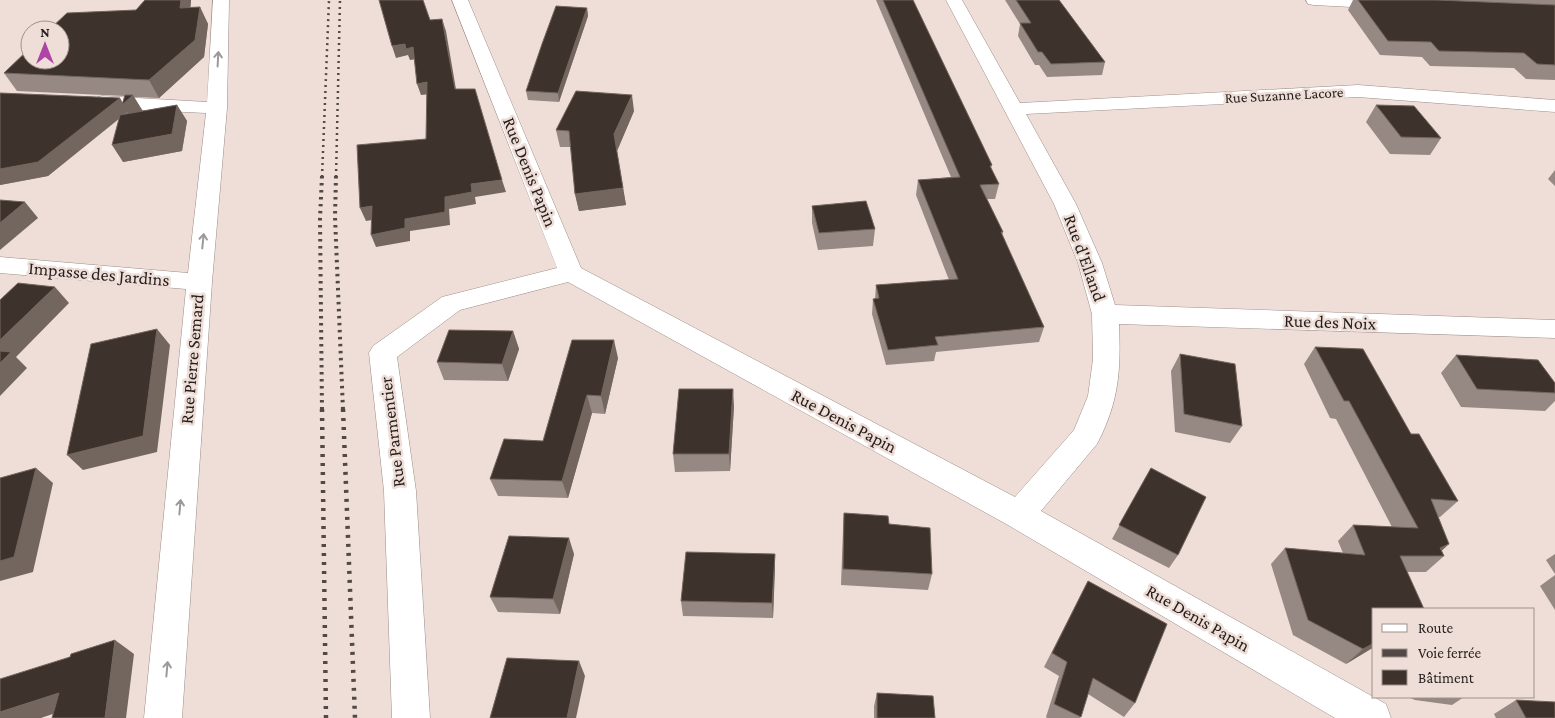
<svg xmlns="http://www.w3.org/2000/svg" width="1555" height="718" viewBox="0 0 1555 718" font-family="'Crimson Pro',serif">
<style>
.lines{fill:none;stroke-linecap:round;stroke-linejoin:round}
.street-casing{stroke:#9c8c85;stroke-width:1}
.street{fill:#fff;fill-rule:evenodd}
.rail-far2{stroke:#524946;stroke-width:2.5;stroke-dasharray:2 4;stroke-linecap:butt}
.rail-far1{stroke:#524946;stroke-width:4;stroke-dasharray:2.5 4.5;stroke-linecap:butt}
.rail{stroke:#524946;stroke-width:4.5;stroke-dasharray:3 6;stroke-linecap:butt}
.wall{fill:#968882}
.shaded-wall{fill:#73665f}
.building{fill:#3e322c;stroke:#73665f}
.oneway{stroke:#9c9a99}
.labels{text-anchor:middle;stroke-width:5;stroke-linejoin:round;paint-order:stroke}
.far-street-label{font-size:15px;fill:#241e1c;stroke:#efded7}
.street-label{font-size:18px;fill:#241e1c;stroke:#efded7}
</style>
<rect width="100%" height="100%" fill="#efded7"/>
<g class="lines">
<g class="street-casing">
<path id="street" d="M213 0H229L227 108 212 282 182 718H144L186 289 0 273V257L188 273 206 113 102 108 95 106 92 102 95 98 102 96 207 102Z
M452 0H468L581 268 1015 497 1074 430 1088 396 1093 359 1092 314 1078 263 1054 204 946 0H962L1020 103 1358 85 1555 100V112L1358 97 1026 114 1076 204 1102 263 1115 305 1555 320V338L1119 324C1121 370 1119 402 1097 444L1041 511 1386 704 1391 718H1335L1008 525 568 282 460 310 397 357 416 491 430 718H392L384 491 369 353 373 346 442 297 557 268Z
M1306 0H1393L1397 4 1395 8 1389 9 1314 5 1308 4Z"/>
</g>
<use href="#street" class="street"/>
<path class="rail-far2" d="M322 177 329 0
M336 177 340 0"/>
<path class="rail-far1" d="M322 176 320 219 322 410
M336 176 335 217 343 410"/>
<path class="rail" d="M322 409 326 718
M343 409 355 718"/>
</g>
<path class="wall" d="M145 0H191L190 8 200 7 208 24 204 57 159 98 134 97 143 111 177 105 187 121 182 151 123 162 119 119 48 176 0 185V93L120 98 123 103 125 96 17 91 4 73 136 10Z
M876 0H913L992 165 991 168 999 184 995 199H987L1003 232 1002 235 1044 327 1039 342 936 352 934 361 886 365 872 314 873 299H875L876 285 949 280 916 195 918 180 951 177Z
M1005 0H1059L1105 62 1102 75 1047 77 1039 65H1035L1018 36 1020 24Z
M1353 0H1555V80L1526 79 1514 68 1430 66 1422 57 1380 55 1348 10Z
M587 8 588 16 559 102 528 100 526 91Z
M1376 105 1441 138 1430 155 1390 154 1366 122Z
M634 111 617 151 626 205 579 211 575 194 571 147H560L556 130Z
M1555 170V186L1548 179Z
M812 206 875 229 873 246 818 250 812 223Z
M513 331 519 349 508 381 444 380 437 362Z
M1315 347 1411 434 1458 501 1440 517H1438L1442 551 1444 556 1426 572H1407L1374 609V647L1346 664 1293 635 1271 564 1285 548 1343 553 1338 541 1353 525 1392 527 1336 419 1330 418 1304 364Z
M1180 354 1242 426 1230 443 1175 432 1171 371Z
M1456 355 1555 383V401L1545 411 1461 407 1441 373Z
M618 358 605 414 592 413 568 498 498 496 490 479 543 441Z
M734 406 730 471 675 472 673 454Z
M1151 468 1178 555 1169 568 1112 539Z
M844 513 889 524 932 574 928 590 841 585 843 529Z
M574 554 560 614 498 612 490 597Z
M775 554 773 618 683 616 681 601Z
M1555 554V574L1546 560Z
M1555 575V610L1540 586Z
M1088 581 1135 703 1124 717 1088 694 1080 718H1047L1046 717 1059 676 1044 667Z
M877 693 935 718H874V706Z
M1408 697H1464L1452 705 1415 700Z
M1516 700 1555 718H1496L1494 714Z"/>
<path class="shaded-wall" d="M181 0H191V1L189 25 180 8Z
M200 7 208 24 204 57 159 98 149 80Z
M587 8 588 16 559 102 558 93Z
M442 19 446 31 458 101 455 89Z
M405 44 413 47 417 59 410 60 408 55 396 58 392 46Z
M427 82 431 94 421 95 417 84Z
M133 95 143 112 133 122 127 112 48 176 0 185V169L120 98 123 104Z
M632 95 634 111 617 151 614 134Z
M177 105 187 121 182 151 123 162 112 145Z
M502 180 506 192 475 197 476 204 449 209 450 225 410 231V241L376 247 371 235 405 219 445 197 471 184Z
M623 188 626 205 579 211 575 194Z
M25 202 38 218 0 250V223Z
M372 206 378 219 366 221 360 208Z
M55 287 69 303 16 357 27 368 0 396V340Z
M157 329 170 345 157 452 83 470 67 455Z
M513 331 519 349 508 381 502 364Z
M614 340 618 358 605 414 601 396Z
M733 389 734 406 730 471 729 454Z
M587 395 592 413 568 498 562 481Z
M36 468 53 483 33 572 0 581V561Z
M569 538 574 554 560 614 553 599Z
M1449 544 1436 556 1440 548Z
M775 554V570L773 618 772 603Z
M115 640 134 654 126 718H105Z
M1374 643V647L1346 664 1363 649Z
M579 661 585 676 576 718H567Z
M59 693 79 705 41 718H0V712Z"/>
<path class="building" d="M145 0H181L180 8 200 7 195 40 149 80 4 73 30 48V60H60V30H49L67 13 136 10Z
M379 0H423L430 20 442 19 455 89H475L502 180 471 184 472 192 445 197V212L405 219V228L371 235 372 206 360 208 357 145 426 139 427 82 417 84 413 47 406 49 405 44 392 46Z
M883 0H913L992 165 990 166 999 184 980 185 1003 232H1001L1044 327 935 337 938 345 888 350 873 299 879 298 876 285 958 279 918 180 960 177Z
M1016 0H1059L1105 62 1051 64 1042 52H1038L1020 23H1031Z
M1358 0H1437L1555 5V65L1537 64 1524 53 1439 51 1431 42 1388 41Z
M556 6 587 8 558 93 526 91 542 44Z
M576 91 632 95 614 134 623 188 575 194 569 131 556 130Z
M0 93 120 98 38 162 0 169Z
M125 95H133L122 105Z
M177 105 172 134 112 145 120 115Z
M1376 105 1414 106 1441 138 1401 137Z
M0 200 25 202 0 223Z
M866 201 875 229 819 233 812 206Z
M18 283 55 287 0 340V300Z
M157 329 143 436 67 455 91 344Z
M449 330 513 331 502 364 437 362Z
M572 340H614L601 396 587 395 562 481 490 479 504 439 543 441Z
M1315 347 1363 349 1411 434H1419L1458 501 1431 499 1449 544 1440 548 1444 556H1400L1424 609H1426H1374V643L1363 649 1308 620 1285 548 1365 555 1353 525 1418 528 1349 401H1344Z
M0 351 11 352 0 363Z
M1180 354 1235 364 1242 426 1184 414Z
M1456 355 1538 360 1555 383V393L1477 389Z
M679 389H733L729 454H673Z
M36 468 14 557 0 561V478Z
M1151 468 1206 497 1178 555 1119 525Z
M844 513 888 516 889 524 930 528 932 574 843 569Z
M509 536 569 538 553 599 490 597Z
M686 552 775 554 772 603 681 601Z
M1088 581 1167 624 1135 703 1093 678 1081 717 1054 704 1067 662 1052 653Z
M115 640 105 718H52L59 693 0 712V679L70 657 71 654Z
M507 658 579 661 567 718H490Z
M877 693 933 696 935 718H877Z
M1516 700 1555 702V718H1526Z"/>
<defs><path id="oneway-shaft" d="M-6 0H5M1.5-3L5.5 0L1.5 3" fill="none" stroke-width="1.6" stroke-linecap="round" stroke-linejoin="round" transform="scale(1.25)"/></defs>
<g class="oneway">
<use href="#oneway-shaft" transform="translate(218 59) rotate(-87)"/>
<use href="#oneway-shaft" transform="translate(203 241) rotate(-84)"/>
<use href="#oneway-shaft" transform="translate(180 507) rotate(-85)"/>
<use href="#oneway-shaft" transform="translate(167 669) rotate(-85)"/>
</g>
<g class="labels">
<g class="far-street-label">
<text transform="translate(1284 95) rotate(-3)" y="5">Rue Suzanne Lacore</text>
</g>
<g class="street-label">
<text transform="translate(530 172) rotate(68)" y="6">Rue Denis Papin</text>
<text transform="translate(1085 258) rotate(70)" y="6">Rue d'Elland</text>
<text transform="translate(99 274) rotate(5)" y="6">Impasse des Jardins</text>
<text transform="translate(1330 322) rotate(2)" y="6">Rue des Noix</text>
<text transform="translate(192 359) rotate(-85)" y="6">Rue Pierre Semard</text>
<text transform="translate(844 421) rotate(28)" y="6">Rue Denis Papin</text>
<text transform="translate(392 432) rotate(-97)" y="6">Rue Parmentier</text>
<text transform="translate(1198 618) rotate(30)" y="6">Rue Denis Papin</text>
</g>
</g>
<rect x="1372" y="608" width="162" height="90" fill="#efded7" stroke="#9e918c"/>
<rect x="1382" y="624" width="25" height="8" fill="#ffffff" stroke="#9e918c"/>
<text x="1418" y="633" font-size="15" fill="#241e1c">Route</text>
<rect x="1382" y="649" width="25" height="8" fill="#524946" stroke="#9e918c"/>
<text x="1418" y="658" font-size="15" fill="#241e1c">Voie ferrée</text>
<rect x="1382" y="670" width="25" height="15" fill="#3e322c" stroke="#9e918c"/>
<text x="1418" y="683" font-size="15" fill="#241e1c">Bâtiment</text>
<g transform="translate(45 45)"><circle r="24" fill="#efded7" stroke="#9e918c"/>
<path d="M0-4L9 19L0 12L-9 19Z" fill="#ae44a5"/>
<text y="-8" font-size="14" font-weight="bold" text-anchor="middle" fill="#241e1c">N</text>
</g>
</svg>
